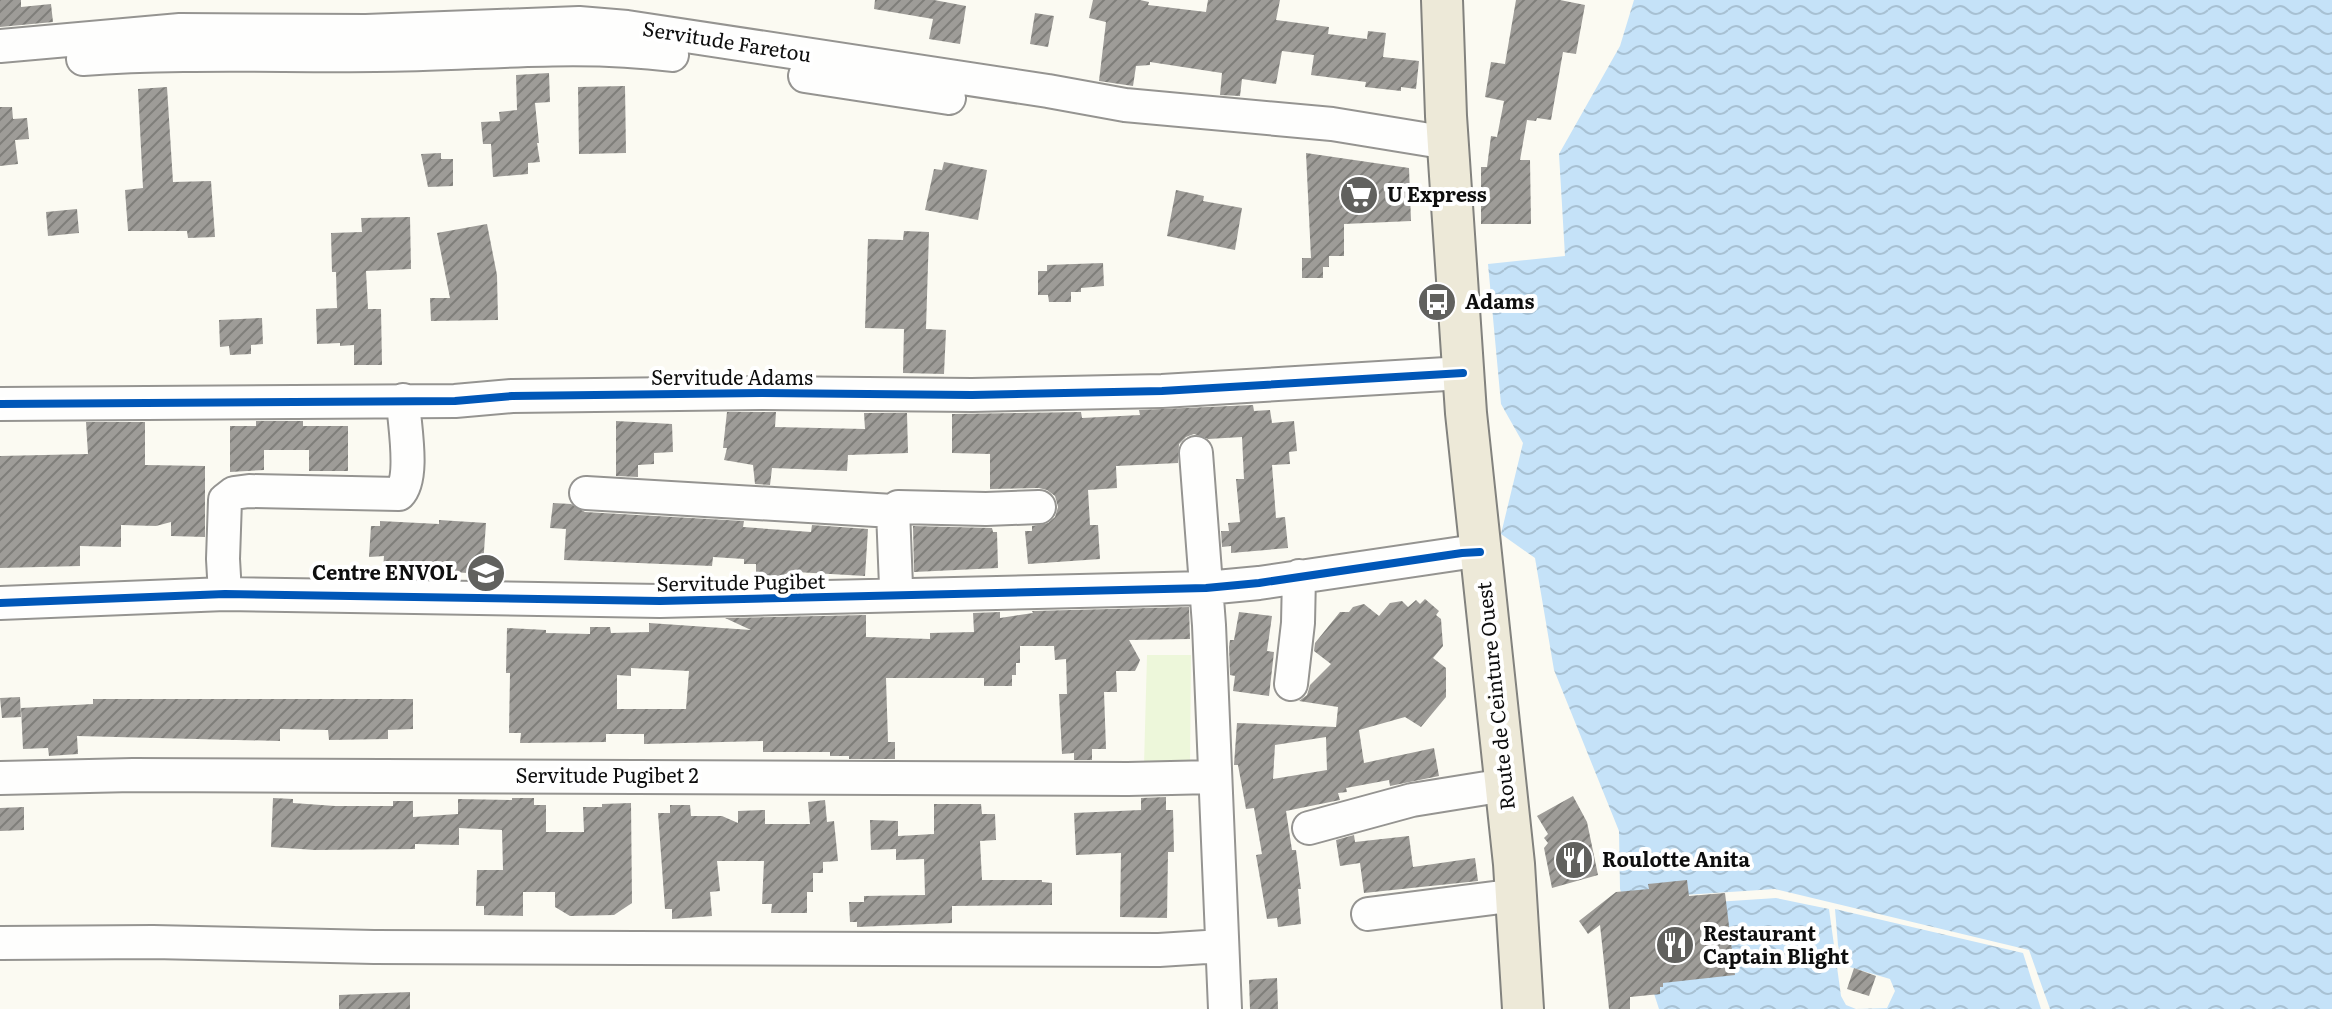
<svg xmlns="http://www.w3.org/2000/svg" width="2332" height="1009" viewBox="0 0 2332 1009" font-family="Literata,serif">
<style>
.pitch{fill:#edf7da}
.water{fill:url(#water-waves)}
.pier{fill:#fbfaf2}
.building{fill:url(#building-hatch);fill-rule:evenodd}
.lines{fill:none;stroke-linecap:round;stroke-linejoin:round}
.minor-casing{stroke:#959491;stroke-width:36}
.major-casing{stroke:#82827e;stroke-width:44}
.minor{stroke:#fefefd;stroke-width:32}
.major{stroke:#ede9d8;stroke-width:40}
.cycleway-casing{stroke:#fff;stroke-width:13}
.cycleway{stroke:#0057b8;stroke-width:8}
.labels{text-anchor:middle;stroke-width:8;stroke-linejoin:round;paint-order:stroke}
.street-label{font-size:20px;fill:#0e0e0e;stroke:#fff}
.poi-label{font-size:20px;font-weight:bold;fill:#0e0e0e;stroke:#fff;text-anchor:start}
</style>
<defs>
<pattern id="water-waves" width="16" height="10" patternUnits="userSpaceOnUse" patternTransform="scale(2)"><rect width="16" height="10" fill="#c5e2f8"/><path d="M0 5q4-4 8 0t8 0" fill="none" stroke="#a8c1d3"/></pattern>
<pattern id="building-hatch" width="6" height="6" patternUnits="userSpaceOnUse" patternTransform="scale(2)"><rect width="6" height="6" fill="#9e9c98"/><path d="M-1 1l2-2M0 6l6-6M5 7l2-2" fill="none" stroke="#7f7e7a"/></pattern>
</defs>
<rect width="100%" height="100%" fill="#fbfaf2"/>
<path class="pitch" d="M1147 655H1191L1190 767 1144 765Z"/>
<path class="water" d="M1634 0H2332V1009H1659L1620 889 1619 831 1554 670 1535 558 1501 534 1523 443 1501 404 1488 264 1565 256 1559 154 1620 46Z"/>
<path class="pier" d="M1775 889 2029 950 2050 1009H2041L2023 953 1835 909 1838 945 1843 965 1890 979 1895 991 1887 1008 1856 1009 1846 1005 1841 996 1829 909 1776 898 1626 908 1623 899Z"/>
<path class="building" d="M0 0H21V7L51 4 53 22 0 27Z
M875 0H934L966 6 960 44 929 39 933 19 874 9Z
M1093 0H1140L1149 2 1148 5 1206 12 1208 0H1280L1276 20 1329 27 1328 34 1367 39 1368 31 1386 33 1383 57 1419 61 1416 89 1401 87V91L1365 87 1366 82 1311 75 1314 55 1282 51 1276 84 1242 79 1240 96 1220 95 1222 73 1150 62V65L1136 66 1133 86 1099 81 1106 22 1089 18Z
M1516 0H1560L1585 5 1576 54 1563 52 1551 120 1537 118 1536 121 1527 120 1520 160H1530L1531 224H1481V167H1487L1491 136 1497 137 1504 101 1485 97 1491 62 1505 64Z
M1035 13 1054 16 1048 47 1030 44Z
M549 73 550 102 535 103 539 143H537L540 162 528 163V174L493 177 491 144H483L481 122 500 121 499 112 517 110 516 75Z
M625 86 626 153 579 154 578 87Z
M167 87 173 182 211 181 215 237 188 238 187 231H128L125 190 143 188 138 89Z
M0 107H12L13 119 27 118 29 139 15 140 18 164 0 166Z
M441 153V159H453V186L428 187 421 154Z
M1306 153 1409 168 1411 221 1344 224V256H1329V267H1323V278H1302V258H1311Z
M944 162 987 170 978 220 925 210 934 169 942 170Z
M1176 190 1204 196 1203 201 1242 208 1235 250 1167 236Z
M77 209 79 233 48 236 46 212Z
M410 217 411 269 366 271 368 309H381L382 365H354V345L340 346V343L317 344 316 309 337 308 336 272H332L331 233 362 232 361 218Z
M487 224 497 275 498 320 431 321 430 298H450L437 233Z
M904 231 929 232 926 329 946 330 944 374 903 373 904 329 865 328 868 239 903 240Z
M1103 263 1104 286 1081 288V292H1071V302H1049L1048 295H1038V271H1047V265Z
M262 318 263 344 251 345V354L230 355 229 346 220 347 219 320Z
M1253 405 1254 411 1270 410 1272 423 1294 421 1297 451 1289 452 1290 464 1272 465 1276 518 1285 517 1288 548 1231 553V546L1222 547 1221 531H1229L1228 523 1240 522 1236 479H1244L1242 437 1208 439 1194 434 1186 437 1179 444 1178 463 1116 466 1117 488 1088 490 1090 525H1098L1100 559 1028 564 1025 531H1032V526L1048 523 1055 517 1058 507 1055 496 1047 490 1039 488 990 489V454L952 453V414L1081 412 1082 418 1140 415 1139 410Z
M727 412H776L775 427 865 429 864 413H907L908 453 848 455 847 471 772 468 770 485 755 484 753 465 724 460 727 448H723Z
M256 421H303V426H348V471H309V450H264V470L230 472V426H256Z
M616 421 672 424 673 452 654 453V464L638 465V477L616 476Z
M86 422H145V465L205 466V537L171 536V522L156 526 121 525V547L80 546V566L0 568V456L88 454Z
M553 503 571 504 585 512 744 521 743 527 811 532 812 525 868 529 865 576 796 572 795 579 756 577V564H744V559L713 557 712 566 564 560 566 529 550 528Z
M439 520 486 523 483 565 469 564 468 573 383 568 384 556 369 557 371 526H380V521L439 524Z
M913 526 992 528 993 532H997L998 568 914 572Z
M1425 599 1439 611 1436 615 1441 619 1443 646 1433 658 1446 668V697L1421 727 1405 717 1359 730 1364 763 1434 748 1439 776 1390 786 1389 780 1346 788 1347 792 1338 793 1340 800 1286 811 1292 850H1296L1301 889H1298L1301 924 1278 927 1277 918 1267 919 1256 855 1262 854 1254 808 1246 809 1238 765H1234L1237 723 1336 727 1338 707 1299 701 1307 695 1310 685 1331 664 1314 651 1315 643 1340 612H1349L1353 607 1364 604 1379 616 1390 603 1402 601 1408 607 1416 600 1420 604ZM1326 737 1327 770 1273 779 1275 745Z
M1189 607 1190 639 1129 640 1140 660 1138 665 1135 671H1116L1117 692H1104L1106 749H1092V760H1074V753L1062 754 1059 694H1067L1066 659 1055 660 1054 646H1020V663H1016V675H1012V686H984V678H886L888 742H895V759H849V756H830V752H763V741L644 744V734H606V742L520 743 521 733H509L510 673H506L507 628 546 630V633L590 634V627H610L611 633 649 632V623L751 630 725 618 866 615V637L930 639V633L974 632 973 613 1000 612V618L1033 613 1032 611ZM631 668 689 671 686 709H617V675L631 676Z
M1239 612 1272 616 1267 651 1274 652 1269 696 1233 691 1235 676 1230 675 1229 647 1230 640H1234Z
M20 697 21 717 2 718 0 698Z
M93 699H413V729L388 730V739L329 740 328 730 280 729V741L77 736 78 754 49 756 48 748 23 749 21 708 93 704Z
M1573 796 1587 822 1598 875 1552 888 1544 848 1548 843 1544 838 1548 834 1537 816Z
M1166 797V810H1173L1174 852H1168L1167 918 1120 917 1121 853 1076 855 1074 813 1141 810V798Z
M273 798 293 799V803L335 806H393V801H413V817L458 814V799L512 800V798H534V805H546V832H584L583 807H602V804L631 803 632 903 614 915 570 916 555 907V892H523V916L484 915V906H476L477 870H503L502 830 459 828V845L415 844V849L315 850 271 847Z
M825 800 827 822 834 821 838 861 823 862V873H813V892H807V913H771L772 904H762L764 861H717L720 891 710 892 712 916 672 919V909H665L658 813H670V805H690L691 816H722L738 823V811L765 810V824H810L808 802Z
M934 804H981L982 814H995L996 840 980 841 982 880H1042V882L1052 883V905L952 906V923L857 927V922H850L849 902H864V896L925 895 924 859 896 860V849L871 850 870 820 898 821V836L934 834Z
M24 807V830L0 831V808Z
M1354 835 1355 842 1409 836 1413 867 1475 858 1478 881 1364 893 1360 863 1340 866 1336 840Z
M1687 880 1689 896 1725 893 1735 975 1663 983V987H1660V994L1630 997V1009H1609L1600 925 1588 934 1579 921 1616 892 1649 889 1648 884Z
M1854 968 1876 976 1869 996 1847 989Z
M1277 978 1278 1009H1250L1249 980Z
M410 992V1009H339V995Z"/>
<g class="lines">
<g class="minor-casing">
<path id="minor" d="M0 46 180 30 366 31 579 23 627 27 1048 91 1125 105 1332 124 1448 143
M83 59C180 52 278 56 375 55 474 55 573 42 672 55
M805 76 949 98
M0 404 455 401 512 396 762 393 972 395 1162 391 1463 373
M1196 453 1209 625 1225 1009
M586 493 893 511
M225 594 223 559 225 500 234 493 249 491 399 494C415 478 404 424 403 400
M892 594 896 586 893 511 898 507 986 509 1039 507
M0 603 225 594 660 601 1206 588 1259 583 1462 553 1480 552
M1291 684 1298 623 1299 576
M0 778 133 775 1128 779 1214 777
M1309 828 1412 800 1505 785
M1368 914 1517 895
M0 943 153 942 374 947 1159 950 1222 946"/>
</g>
<g class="major-casing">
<path id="major" d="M1442 0 1446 116 1466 413 1514 864 1523 1009"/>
</g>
<use href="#minor" class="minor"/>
<use href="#major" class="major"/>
<g class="cycleway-casing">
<path id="cycleway" d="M0 404 455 401 512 396 762 393 972 395 1162 391 1463 373
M0 603 225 594 660 601 1206 588 1259 583 1462 553 1480 552"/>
</g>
<use href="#cycleway" class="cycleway"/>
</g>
<defs>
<g id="supermarket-disc" transform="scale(2)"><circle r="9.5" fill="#61615e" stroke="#fff"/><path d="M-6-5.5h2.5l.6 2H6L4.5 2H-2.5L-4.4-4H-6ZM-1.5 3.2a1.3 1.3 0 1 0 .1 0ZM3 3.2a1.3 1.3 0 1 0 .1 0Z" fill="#fff"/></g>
<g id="bus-disc" transform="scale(2)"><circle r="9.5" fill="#61615e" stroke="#fff"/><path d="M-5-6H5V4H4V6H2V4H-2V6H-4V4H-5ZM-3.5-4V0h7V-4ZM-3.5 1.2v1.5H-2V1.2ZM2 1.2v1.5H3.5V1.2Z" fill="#fff"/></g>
<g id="school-disc" transform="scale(2)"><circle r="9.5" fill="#61615e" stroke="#fff"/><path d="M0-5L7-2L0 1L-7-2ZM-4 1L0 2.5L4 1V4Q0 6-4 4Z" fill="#fff"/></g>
<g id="restaurant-disc" transform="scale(2)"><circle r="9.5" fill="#61615e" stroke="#fff"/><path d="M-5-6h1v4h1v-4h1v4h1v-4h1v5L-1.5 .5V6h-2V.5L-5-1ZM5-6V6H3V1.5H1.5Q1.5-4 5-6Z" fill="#fff"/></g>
</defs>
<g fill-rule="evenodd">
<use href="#supermarket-disc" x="1359" y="195"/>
<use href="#bus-disc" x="1437" y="302"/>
<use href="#school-disc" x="486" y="573"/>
<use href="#restaurant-disc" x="1574" y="860"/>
<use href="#restaurant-disc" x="1675" y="945"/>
</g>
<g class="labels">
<g class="street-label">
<text transform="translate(727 42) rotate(9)" y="7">Servitude Faretou</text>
<text x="732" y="385">Servitude Adams</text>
<text transform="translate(741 583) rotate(-1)" y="7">Servitude Pugibet</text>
<text transform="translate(1496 696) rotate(-96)" y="7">Route de Ceinture Ouest</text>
<text x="607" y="783">Servitude Pugibet 2</text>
</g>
<g class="poi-label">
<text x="1387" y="202">U Express</text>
<text x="1465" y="309">Adams</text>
<text x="458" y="580" text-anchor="end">Centre ENVOL</text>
<text x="1602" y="867">Roulotte Anita</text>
<text x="1703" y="941">Restaurant<tspan x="1703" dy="23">Captain Blight</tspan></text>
</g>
</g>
</svg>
